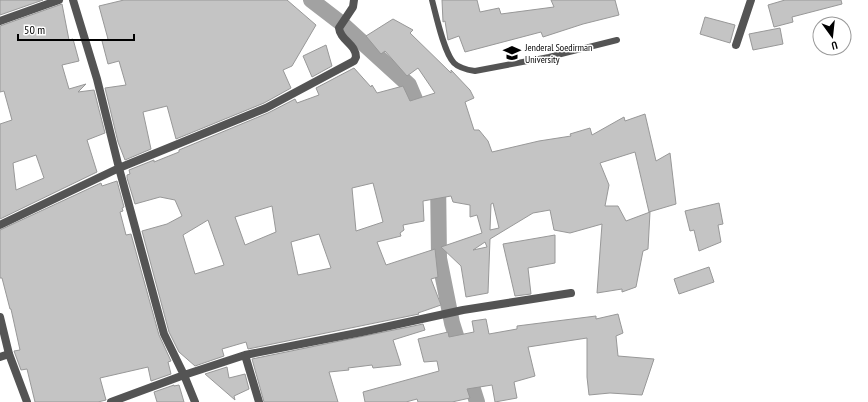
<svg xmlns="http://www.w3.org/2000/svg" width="868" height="402" viewBox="0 0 868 402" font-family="'PT Sans Narrow',sans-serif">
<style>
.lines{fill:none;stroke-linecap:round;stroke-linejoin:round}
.canal{stroke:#a2a2a2;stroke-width:16}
.building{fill:#c4c4c4;stroke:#989898;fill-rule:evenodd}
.service{stroke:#545454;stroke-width:6}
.minor{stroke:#545454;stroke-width:8}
.tertiary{stroke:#545454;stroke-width:8}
.labels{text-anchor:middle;stroke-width:3;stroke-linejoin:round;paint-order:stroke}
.poi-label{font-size:10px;fill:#000;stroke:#fff;text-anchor:start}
</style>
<rect width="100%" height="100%" fill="#fff"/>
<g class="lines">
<path class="canal" d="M311 0 341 23 409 85 423 118
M438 177 439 258 452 323 477 402"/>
</g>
<path class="building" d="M0 0H43L0 15Z
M124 0H287L316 25 292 66 283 70 291 88 264 103 176 139 167 106 143 112 151 149 125 160 118 142 105 88 126 85 119 61 108 64 102 41 108 39 99 6Z
M442 0H477L480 12 499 8 501 14 554 7 551 0H615L619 15 583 24 543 37 541 32 465 52 459 36 448 40 445 21 443 22Z
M785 0H841L842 4 792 17 793 22 774 27 768 5Z
M62 4 69 40 73 39 79 61 62 65 69 89 86 84 78 92 94 90 105 133 87 140 97 172 0 219V124L12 120 4 91 0 92V26ZM36 155 44 178 16 190 13 163Z
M705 17 735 25 730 43 700 34Z
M393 19 413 30 410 33 451 73V70L470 90 474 98 465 102 474 130H479L488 141 492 152 539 141 571 136 570 134 590 128 592 135 624 117 625 121 645 114 656 161 670 153 676 204 649 212 635 152 600 163 609 185 605 206H618L626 221 650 212 648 249 643 251 636 287 622 292V289L597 293 602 224 570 233 554 230 550 210 533 213 490 239 488 293 466 297 461 266 441 247 482 233 477 215 470 217V205L453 202 451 196 423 201 424 221 403 225 404 230 400 233 401 236 377 242 386 265 435 249 438 277 431 279 441 305 418 313 419 314 248 349 246 342 222 349 224 356 195 366 179 352 169 332 142 231 167 224 182 216 175 200 160 197 135 204 127 178V175L130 174 129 170 154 160V162L179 152V150L268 113 295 99 297 103 319 95 316 88 354 68 371 87 372 85 377 93 403 86 410 101 435 93 418 68 407 76 385 51 381 54 366 36ZM373 183 383 222 356 231 352 188ZM493 203 499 228 490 230 491 204ZM272 206 276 232 245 245 235 217ZM208 220 224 265 195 274 183 235ZM319 234 331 268 298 275 291 242ZM485 242 487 247 473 250Z
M780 28 783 44 753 50 749 34Z
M326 45 332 66 312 77 303 56Z
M117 181 124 207 122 208 123 211 120 212 126 235 131 234 159 335 171 361 168 362 171 374 151 381 148 367 100 378 106 400 98 402H35L27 369 21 370 14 351 20 350 11 309H10L2 278H0V230L101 183 102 186Z
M719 203 723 224 718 225 721 242 699 251 694 230 690 231 685 211Z
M555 235V263L528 268 531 294 515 296 503 244Z
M709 267 714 282 679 294 674 279Z
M618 314 623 333 616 336 618 356 654 359 642 395 610 393 589 395 587 377V338L528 347 535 376 514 382 517 398 495 402 492 385 467 389 470 398 452 402H418L417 399 406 402H365L363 392 439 371 437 361 424 362 418 339 448 332 449 337 474 332 472 321 486 319 489 334 517 329V326L596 316V319Z
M423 324 425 330 393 340 401 365 373 368 372 365 348 368 349 370 329 372 338 402H264L252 359Z
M227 367 229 378 245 374 249 389 234 396 235 400 205 374Z
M174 385V386L179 385 184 402H157L154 392Z"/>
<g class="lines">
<path class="service" d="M432 0C436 15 444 53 454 63 459 68 468 70 475 71L549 57 617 40"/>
<path class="minor" d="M73 0 97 79 119 168 164 334 184 375 245 355 362 332 463 310 571 293
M0 21 59 0
M736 45 751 0
M0 225 119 168 266 108 354 61 356 57C356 44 340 40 339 28L353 7 354 0
M245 355 259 402
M0 357 9 354
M111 402 184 375 195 402"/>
<path class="tertiary" d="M0 317 9 354 27 402"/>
</g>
<defs>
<g id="university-bare" transform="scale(1.38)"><path d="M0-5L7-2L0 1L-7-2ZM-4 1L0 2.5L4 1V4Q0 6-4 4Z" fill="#000" stroke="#fff" stroke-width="2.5" paint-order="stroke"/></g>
</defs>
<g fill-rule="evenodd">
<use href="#university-bare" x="512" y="53"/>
</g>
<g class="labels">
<g class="poi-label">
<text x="525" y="51">Jenderal Soedirman<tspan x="525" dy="12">University</tspan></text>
</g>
</g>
<g transform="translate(832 36) rotate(165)"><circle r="19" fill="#ffffff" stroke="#999999"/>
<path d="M0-3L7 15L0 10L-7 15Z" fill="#000000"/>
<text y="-6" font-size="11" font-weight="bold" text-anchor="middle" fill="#000000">U</text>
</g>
<path d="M18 34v6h116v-6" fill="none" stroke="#000000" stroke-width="2"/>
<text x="24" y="34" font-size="12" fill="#000000" stroke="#ffffff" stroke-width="3" paint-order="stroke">50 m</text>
</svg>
